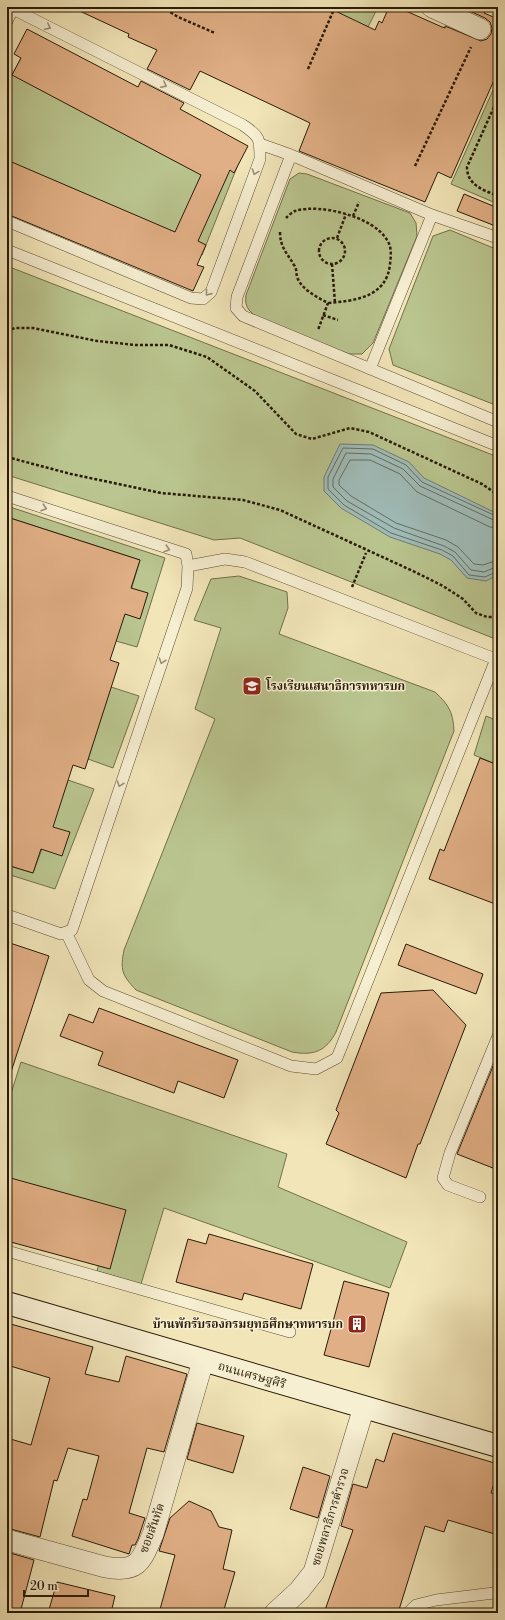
<svg xmlns="http://www.w3.org/2000/svg" width="505" height="1620" viewBox="0 0 505 1620" font-family="'Libre Bodoni','Noto Serif Thai',serif">
<style>
.green{fill:#bac58f;stroke:#71704b}
.water{fill:#a0bdba;stroke:#707c72}
.lines{fill:none;stroke-linecap:round;stroke-linejoin:round}
.shore{stroke:#646c60;stroke-width:1}
.building{fill:#e1af85;stroke:#281a07}
.lane-casing{stroke:#5a4d34;stroke-width:12}
.street-casing{stroke:#5a4d34;stroke-width:22}
.secondary-casing{stroke:#281a07;stroke-width:24}
.path{stroke:#281a07;stroke-width:2.5;stroke-dasharray:3 2;stroke-linecap:butt}
.lane{stroke:#f7efd2;stroke-width:11}
.street{stroke:#f7efd2;stroke-width:21}
.secondary{stroke:#f7efd2;stroke-width:22}
.oneway{stroke:#9a8f77}
.labels{text-anchor:middle;stroke-width:3;stroke-linejoin:round;paint-order:stroke}
.poi-label{font-size:12px;font-weight:bold;fill:#281a07;stroke:#f7efd2;text-anchor:start}
.street-label{font-size:12px;fill:#281a07;stroke:#f7efd2}
</style>
<rect width="100%" height="100%" fill="#f2e6b9"/>
<filter id="stains"><feTurbulence type="fractalNoise" baseFrequency=".005" numOctaves="4"/><feColorMatrix values="0 0 0 0 .2 0 0 0 0 .09 0 0 0 0 .02 0 0 0 .5 -.17"/></filter>
<radialGradient id="worn" r=".72"><stop offset=".6" stop-color="#630" stop-opacity="0"/><stop offset="1" stop-color="#630" stop-opacity=".3"/></radialGradient>
<path class="green" d="M337 7H378L364 35 307 69Z
M21 58 239 162 202 255 7 162V84Z
M498 79V204L451 184Z
M299 173 307 174 410 213 416 223 417 236 373 343 362 354H349L262 320C251 313 244 309 246 295L290 179Z
M450 230 498 250V406L393 365 389 349 433 236Z
M7 266 498 457V640L240 538 214 540 7 475Z
M7 506 165 558 137 647 116 641 140 560 7 517Z
M239 576 287 592 288 608 279 634 435 692C449 705 453 712 454 731L336 1032C326 1051 314 1056 292 1052L136 990C122 975 120 970 124 950L215 719 195 709 221 628 194 620 211 579Z
M111 687 139 696 113 768 88 759Z
M486 716 498 721V765L474 755Z
M68 780 94 789 55 889 7 874V865L33 873Z
M21 1062 287 1154 278 1187 407 1242 390 1288 164 1208 141 1284 97 1271 111 1217 7 1185V1106Z"/>
<path class="water" d="M340 444 373 445 409 462 424 478 498 514V575L486 581 467 578 451 560 440 554 390 537 341 508 324 491V477Z"/>
<g class="lines">
<path class="shore" d="M498 517 422 482 406 465 373 449 343 448 328 477V489L344 505 391 533 442 550 453 556 469 575 485 577 498 571
M498 522 420 486 403 469 371 454 346 453 333 479V487L347 501 394 528 444 546 455 552 471 570 484 572 498 566
M498 528 490 527 417 492 400 474 370 460H350L339 480V485L351 496 396 523 446 540 458 547 474 564 483 565 498 560"/>
</g>
<path class="building" d="M71 7H327L375 30 379 21 382 23 389 7H408L406 11 442 27 445 28V26L481 41 487 39 491 34 492 28 490 22 485 18 461 7H487L484 13 498 19V71L451 178 438 172 425 202 299 151 310 123 289 113 200 71 190 90 147 69 157 50 128 37 129 34Z
M27 29 138 87 141 81 184 103 180 109 248 146 234 173 230 170 198 241 206 245 197 265 204 267 193 291 7 214V160L175 232 201 175 12 75 21 58 14 54Z
M464 194 498 208V227L457 211Z
M7 517 140 560 131 588 148 593 140 619 125 614 110 660 119 663 85 769 73 765 53 827 70 832 62 856 41 849 33 873 7 865Z
M480 758 498 765V905L429 879 440 849 444 851Z
M7 942 49 956 10 1075H7Z
M406 944 483 974 476 994 398 965Z
M433 990 466 1025 420 1144H418L406 1178 326 1144 339 1113 336 1110 381 993Z
M99 1008 238 1060 224 1098 178 1081 174 1093 98 1065 103 1052 60 1036 69 1014 93 1023Z
M498 1054V1170L457 1154Z
M7 1177 126 1210 110 1269 7 1241Z
M209 1234 313 1264 301 1309 244 1293 242 1300 176 1282 188 1239 206 1244Z
M344 1281 389 1293 369 1367 324 1355Z
M7 1323 93 1347 85 1374 119 1382 126 1356 187 1374 164 1452 147 1448 129 1513 145 1518 138 1539 135 1545H132L129 1554 72 1536 83 1499 87 1500 99 1456 68 1448 57 1481 54 1480 40 1537 7 1528V1438L31 1445 50 1378 7 1365Z
M197 1423 244 1436 233 1473 187 1459Z
M393 1433 498 1464V1470L491 1493 498 1495V1535L448 1520 444 1532 425 1526 398 1613H324L353 1530 341 1526 353 1484 367 1488 376 1459 384 1462Z
M303 1467 330 1476 318 1518 290 1509Z
M189 1501 211 1511 219 1527 232 1530 223 1569 235 1572 223 1613H159L175 1555 159 1551 170 1518Z
M7 1552 34 1560 20 1613H7Z
M57 1582 115 1596 111 1613H48Z"/>
<g class="lines">
<g class="lane-casing">
<path id="lane" d="M7 21 13 9
M260 144 291 155 432 215 498 238
M291 155 237 297 236 308 243 316 498 422
M7 221 191 298 203 299 211 292 260 159C260 138 260 137 243 125L9 7
M7 250 498 446
M370 369 432 215
M7 496 186 554 188 566 187 588 72 930 61 934 7 915
M188 566 225 559 245 562 498 660
M66 932 89 980 103 991 291 1066 316 1069 337 1058 496 659
M480 1197 448 1185 443 1178 450 1153 498 1036
M7 1251 290 1332
M408 1613 416 1605 436 1600 494 1593 498 1590"/>
</g>
<g class="street-casing">
<path id="street" d="M432 7 480 29
M7 1540 105 1567C138 1573 141 1562 153 1534L203 1361
M275 1613 299 1591 314 1572 364 1407"/>
</g>
<g class="secondary-casing">
<path id="secondary" d="M7 1303 498 1446"/>
</g>
<path class="path" d="M162 7 178 17 215 33
M308 69 335 7
M498 98 467 167C467 185 483 190 498 196
M415 166 471 47
M353 216 359 202
M286 218C288 216 292 212 295 211 320 203 374 217 387 240 392 247 391 256 390 264 387 297 355 301 328 303
M280 232C280 247 287 253 294 265 297 269 296 273 297 277 302 290 317 297 328 303L318 330
M319 251a13 13 0 1 1 26 0a13 13 0 1 1-26 0Z
M337 238 346 214
M332 264 335 303
M323 315 338 320
M7 331 15 328H33L97 341 136 345H169L207 357 255 391 296 434 312 439 350 428 369 432 482 484 498 495
M7 457 71 474 161 493 243 500 280 510 413 571 443 586 463 599 476 613 487 617H498
M352 587 366 553"/>
<use href="#lane" class="lane"/>
<use href="#street" class="street"/>
<use href="#secondary" class="secondary"/>
</g>
<defs><path id="oneway-chevron" d="M-2-3.5L2.5 0L-2 3.5" fill="none" stroke-width="1.6" stroke-linecap="round" stroke-linejoin="round"/></defs>
<g class="oneway">
<use href="#oneway-chevron" transform="translate(48 27) rotate(27)"/>
<use href="#oneway-chevron" transform="translate(164 85) rotate(27)"/>
<use href="#oneway-chevron" transform="translate(255 172) rotate(110)"/>
<use href="#oneway-chevron" transform="translate(208 293) rotate(129)"/>
<use href="#oneway-chevron" transform="translate(44 508) rotate(18)"/>
<use href="#oneway-chevron" transform="translate(167 549) rotate(18)"/>
<use href="#oneway-chevron" transform="translate(162 661) rotate(109)"/>
<use href="#oneway-chevron" transform="translate(120 784) rotate(109)"/>
</g>
<defs>
<g id="university-square" transform="scale(1)"><rect x="-9" y="-9" width="18" height="18" rx="4" fill="#8f2418" stroke="#f7efd2"/><path d="M0-5L7-2L0 1L-7-2ZM-4 1L0 2.5L4 1V4Q0 6-4 4Z" fill="#fff"/></g>
<g id="building-square" transform="scale(1)"><rect x="-9" y="-9" width="18" height="18" rx="4" fill="#8f2418" stroke="#f7efd2"/><path d="M-4-6H4V6H1V3H-1V6H-4ZM-2.5-4.3h1.7v1.8h-1.7ZM.8-4.3h1.7v1.8H.8ZM-2.5-1h1.7V.8h-1.7ZM.8-1h1.7V.8H.8Z" fill="#fff"/></g>
</defs>
<g fill-rule="evenodd">
<use href="#university-square" x="252" y="686"/>
<use href="#building-square" x="357" y="1324"/>
</g>
<g class="labels">
<g class="poi-label">
<text x="266" y="690">โรงเรียนเสนาธิการทหารบก</text>
<text x="343" y="1328" text-anchor="end">บ้านพักรับรองกรมยุทธศึกษาทหารบก</text>
</g>
<g class="street-label">
<text transform="translate(252 1375) rotate(16)" y="4">ถนนเศรษฐศิริ</text>
<text transform="translate(330 1517) rotate(-73)" y="4">ซอยพลาธิการตำรวจ</text>
<text transform="translate(152 1528) rotate(-70)" y="4">ซอยสันทัด</text>
</g>
</g>
<rect width="505" height="1620" fill="none" stroke="#f2e6b9" stroke-width="24"/>
<rect x="8" y="8" width="489" height="1604" fill="none" stroke="#281a07" stroke-width="2"/>
<rect x="12" y="12" width="481" height="1596" fill="none" stroke="#281a07"/>
<path d="M24 1590v6h64v-6" fill="none" stroke="#281a07" stroke-width="2"/>
<text x="30" y="1590" font-size="12" fill="#281a07" stroke="#f7efd2" stroke-width="3" paint-order="stroke">20 m</text>
<rect width="100%" height="100%" filter="url(#stains)"/>
<rect width="100%" height="100%" fill="url(#worn)"/>
</svg>
